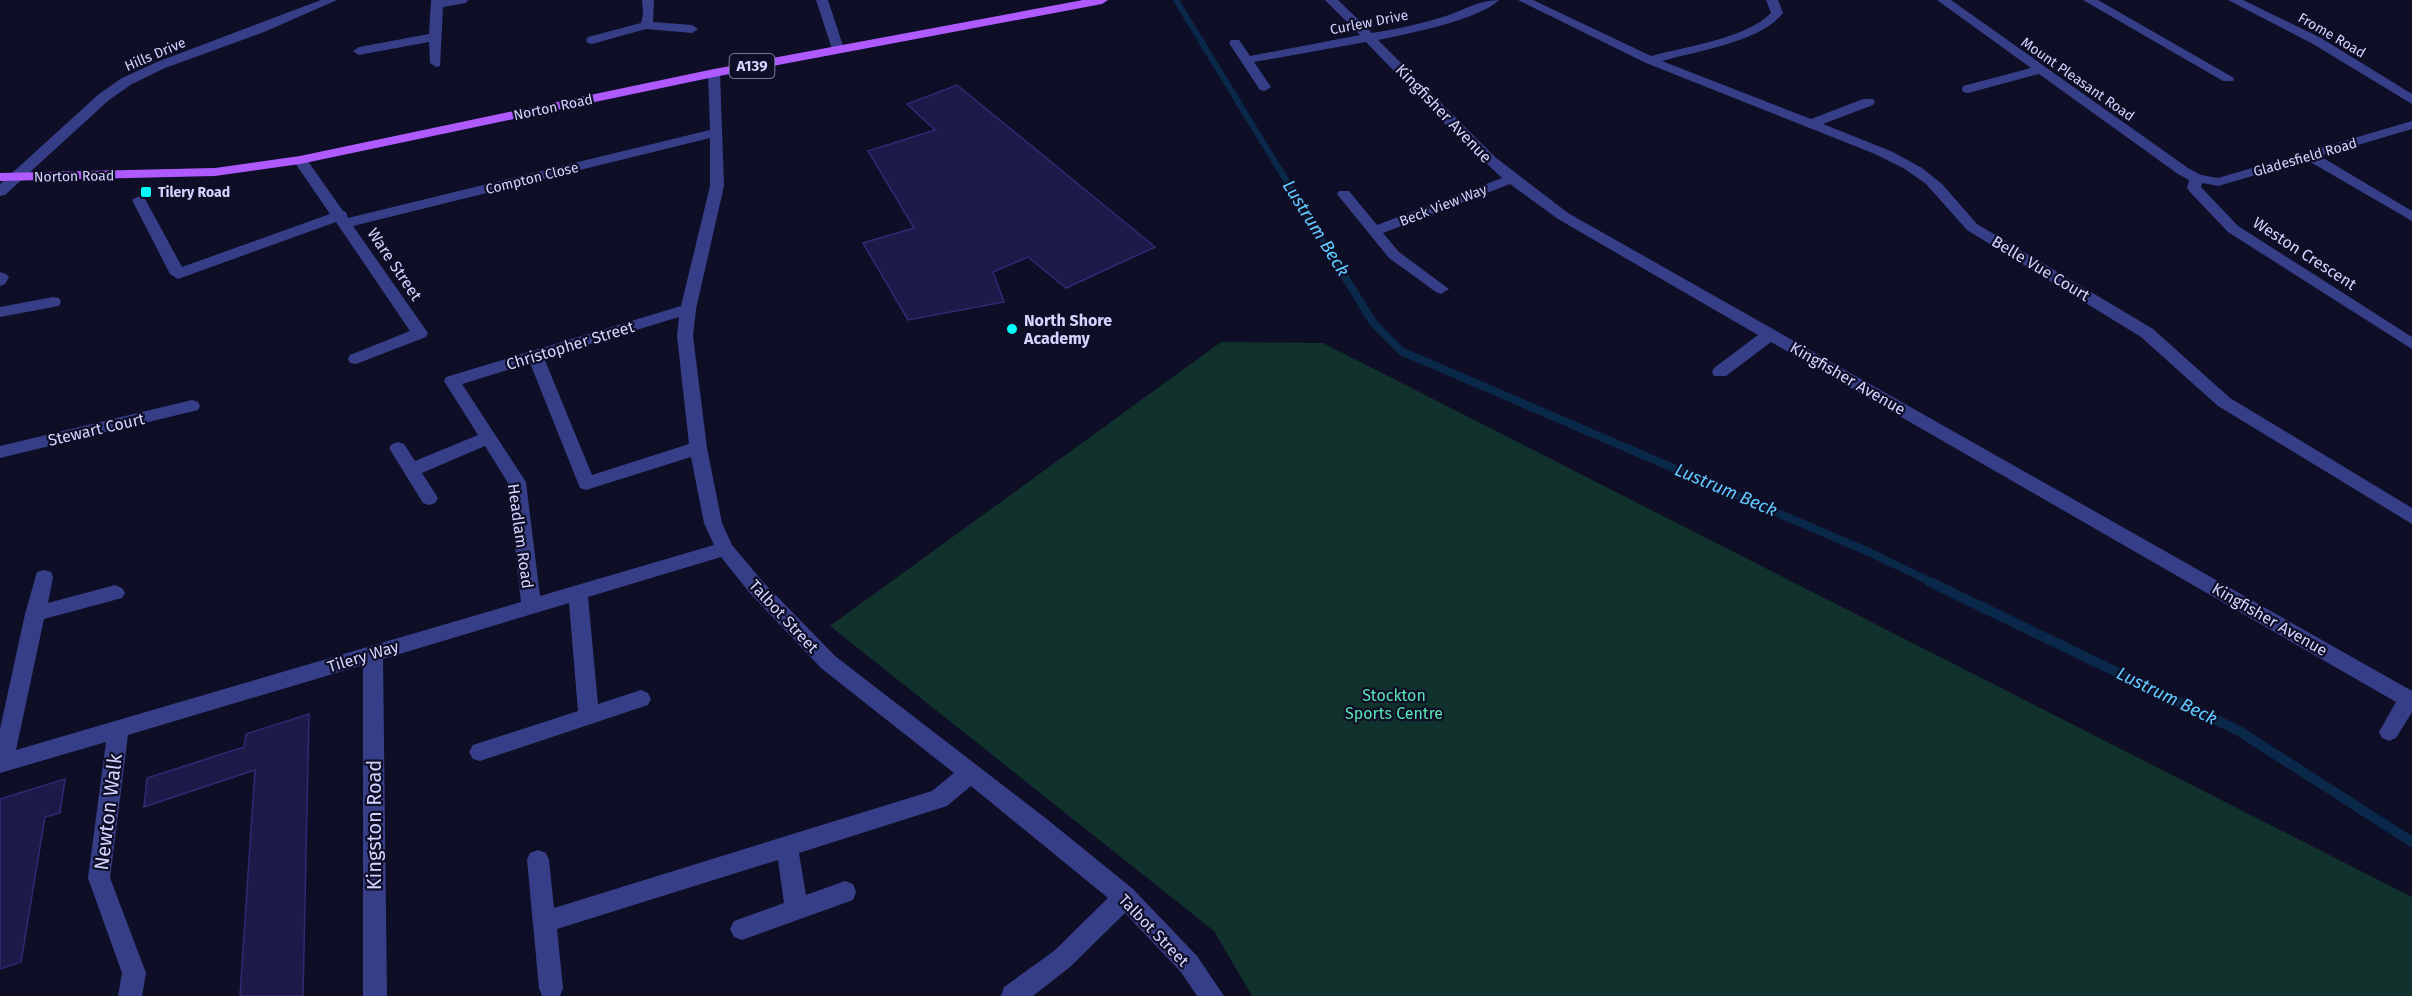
<svg xmlns="http://www.w3.org/2000/svg" width="2412" height="996" viewBox="0 0 2412 996" font-family="'Fira Sans',sans-serif">
<style>
.green{fill:#11312c}
.lines{fill:none;stroke-linecap:round;stroke-linejoin:round}
.stream-far2{stroke:#0a294a;stroke-width:6}
.stream-far1{stroke:#0a294a;stroke-width:8}
.stream{stroke:#0a294a;stroke-width:10}
.building{fill:#1d1948;stroke:#302a75;stroke-width:1.5}
.minor{fill:#373e88;fill-rule:evenodd}
.major{fill:#ae5aff;fill-rule:evenodd}
.poi-dot{fill:#00fef9;stroke:#0f0e27;stroke-width:2}
.labels{text-anchor:middle;stroke-width:4.5;stroke-linejoin:round;paint-order:stroke}
.far-street-label{font-size:14px;fill:#d3d4ff;stroke:#0f0e27}
.far-poi-label{font-size:14px;font-weight:bold;fill:#d3d4ff;stroke:#0f0e27;text-anchor:start}
.shield{fill:#0f0e27;stroke:#9899be;stroke-width:1.5}
.shield-label{font-size:15px;font-weight:bold;fill:#d3d4ff}
.street-label{font-size:16px;fill:#d3d4ff;stroke:#0f0e27}
.poi-label{font-size:16px;font-weight:bold;fill:#d3d4ff;stroke:#0f0e27;text-anchor:start}
.park-label{font-size:16px;fill:#59e5b1;stroke:#0f0e27}
.water-label{font-size:18px;font-style:italic;fill:#61c9ff;stroke:#0f0e27}
.near-street-label{font-size:20px;fill:#d3d4ff;stroke:#0f0e27}
</style>
<rect width="100%" height="100%" fill="#0f0e27"/>
<path class="green" d="M1221 342 1323 343 2412 897V996H1252L1214 931 830 626Z"/>
<g class="lines">
<path class="stream-far2" d="M1176 0 1333 257"/>
<path class="stream-far1" d="M1332 256 1374 324 1401 351 1871 553 1933 583"/>
<path class="stream" d="M1930 582 2239 731 2412 842"/>
</g>
<path class="building" d="M957 85 1155 247 1066 288 1028 257 993 272 1004 302 908 320 863 243 914 228 868 151 935 130 907 104Z
M309 714 303 996H240L255 770 144 807 147 778 244 747 246 734Z
M65 779 60 813 45 817 21 962 0 969V799Z"/>
<g class="lines">
<path class="minor" d="M321 0H337L264 32 165 68 132 84 109 100 5 195 0 196V184L99 94 122 78 157 62Z
M431 0H468L466 3 443 7 440 66 436 67 430 63 429 42 359 55 353 51 359 47 429 34Z
M642 0H654L653 22 692 25 698 29 692 33 646 29 592 44 588 43 586 40 588 37 641 23 643 14Z
M816 0H828L844 49 842 52H834L832 49Z
M1325 0H1338L1372 33C1397 29 1421 24 1446 16 1465 10 1478 0 1499 0 1479 20 1407 34 1378 40L1495 157 1568 213 2412 691V712L2396 738 2389 741 2382 738 2379 732 2396 702 1771 342 1726 376H1714L1712 372 1714 368 1758 335 1558 219 1510 184 1383 233 1399 252 1449 289 1441 294 1436 292 1389 258 1337 194 1339 191H1349L1377 225 1502 178 1445 124 1366 42 1254 62 1271 87 1265 91 1260 90 1229 43 1231 40H1239L1250 56 1360 35Z
M1518 0H1533L1651 56C1685 47 1747 38 1771 13L1766 0H1778L1783 13C1761 42 1697 51 1662 61L1811 119 1863 99H1873L1875 102 1873 105 1823 124 1893 152 1922 168 1942 184 1977 224 2153 329 2230 398 2412 508V524L2218 406 2141 337 1967 230 1926 184 1905 169 1875 154 1646 63Z
M1937 0H1951L2188 168 2201 175 2218 178 2412 121V129L2320 156 2412 211V221L2307 160 2218 186 2202 183 2201 187 2238 226 2412 337V349L2228 232 2189 191 2187 188 2189 180 2178 174 2039 74 1968 93 1963 92 1962 89 1963 86 2031 68Z
M2083 0H2098L2234 78 2233 81H2223Z
M2228 0H2243L2321 38 2412 94V104L2313 44Z
M714 69 720 73 724 186 696 309 693 336 707 448 722 523 732 545 763 582 835 656 1048 820 1133 889 1197 956 1224 996H1197L1181 972 1125 913 1070 967 1033 996H1001L1004 987 1054 951 1108 898 971 786 947 806 799 853 806 895 845 881 853 884 856 892 853 900 742 940 734 937 730 929 734 921 784 903 778 860 557 929 563 988 560 996H542L539 988 527 860 530 853 538 850 546 853 549 860 554 908 932 791 954 773 821 668 749 592 721 557 588 597 598 704 641 690 648 693 651 699 648 705 480 761 473 759 469 752 473 745 578 711 569 603 383 659 387 996H363V665L128 735 110 878 146 973 142 996H118L122 973 88 878 106 742 0 773V729L25 614 37 572 44 570 51 572 53 577 48 603 115 585 122 588 125 593 122 598 44 619 16 750 521 602 508 483 485 446 422 473 438 498 435 503 429 505 423 503 389 448 392 444 398 442 404 444 415 461 478 435 444 381 446 377 681 306 710 186V138L353 226 428 333 426 337 356 364 350 363 348 359 350 355 410 331 336 222 178 279 170 274 132 200 139 196 144 197 182 267 330 214 293 160 295 157H305L343 211 346 212 348 218 710 130 708 73ZM679 317 677 336 689 444 592 475 544 358ZM530 363 580 488 586 490 691 457 704 523 714 545 540 596 526 482 462 384Z
M0 272 6 274 9 277 5 284 0 286Z
M53 297 59 298 61 302 59 306 0 317V307Z
M192 400 198 402 200 406 198 410 0 458V446Z"/>
<path class="major" d="M1083 0H1108L1102 4 714 77 300 164 215 176 0 181V173L215 168 300 156 714 69Z"/>
</g>
<g class="poi-dot">
<rect x="140" y="186" width="12" height="12" rx="3"/>
<circle cx="1012" cy="329" r="6"/>
</g>
<g class="labels">
<g class="far-street-label">
<text transform="translate(1369 22) rotate(-11)" y="5">Curlew Drive</text>
<text transform="translate(2332 35) rotate(30)" y="5">Frome Road</text>
<text transform="translate(155 54) rotate(-23)" y="5">Hills Drive</text>
<text transform="translate(2078 79) rotate(35)" y="5">Mount Pleasant Road</text>
<text transform="translate(553 107) rotate(-12)" y="5">Norton Road</text>
<text transform="translate(2305 157) rotate(-16)" y="5">Gladesfield Road</text>
<text transform="translate(74 176) rotate(-1)" y="5">Norton Road</text>
<text transform="translate(532 178) rotate(-14)" y="5">Compton Close</text>
<text transform="translate(1443 205) rotate(-21)" y="5">Beck View Way</text>
</g>
<g class="far-poi-label">
<text x="158" y="197">Tilery Road</text>
</g>
<rect class="shield" x="729.5" y="54" width="45" height="24" rx="4.5"/>
<g class="shield-label">
<text x="752" y="71">A139</text>
</g>
<g class="street-label">
<text transform="translate(1444 113) rotate(46)" y="6">Kingfisher Avenue</text>
<text transform="translate(2305 253) rotate(33)" y="6">Weston Crescent</text>
<text transform="translate(395 264) rotate(56)" y="6">Ware Street</text>
<text transform="translate(2041 268) rotate(31)" y="6">Belle Vue Court</text>
<text transform="translate(570 345) rotate(-17)" y="6">Christopher Street</text>
<text transform="translate(1848 378) rotate(30)" y="6">Kingfisher Avenue</text>
<text transform="translate(96 429) rotate(-13)" y="6">Stewart Court</text>
<text transform="translate(521 536) rotate(82)" y="6">Headlam Road</text>
<text transform="translate(784 616) rotate(47)" y="6">Talbot Street</text>
<text transform="translate(2270 619) rotate(30)" y="6">Kingfisher Avenue</text>
<text transform="translate(363 656) rotate(-17)" y="6">Tilery Way</text>
<text transform="translate(1154 930) rotate(46)" y="6">Talbot Street</text>
</g>
<g class="poi-label">
<text x="1024" y="326">North Shore<tspan x="1024" dy="18">Academy</tspan></text>
</g>
<g class="park-label">
<text x="1394" y="701">Stockton<tspan x="1394" dy="18">Sports Centre</tspan></text>
</g>
<g class="water-label">
<text transform="translate(1316 228) rotate(58)" y="6">Lustrum Beck</text>
<text transform="translate(1726 490) rotate(23)" y="6">Lustrum Beck</text>
<text transform="translate(2167 696) rotate(26)" y="6">Lustrum Beck</text>
</g>
<g class="near-street-label">
<text transform="translate(108 812) rotate(-83)" y="7">Newton Walk</text>
<text transform="translate(374 825) rotate(-90)" y="7">Kingston Road</text>
</g>
</g>
</svg>
